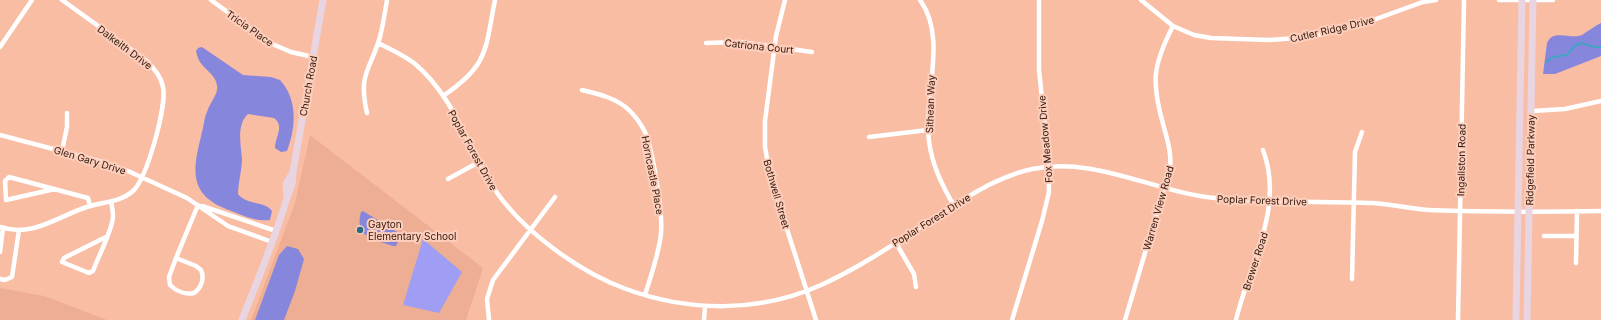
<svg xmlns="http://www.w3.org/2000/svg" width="1601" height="320" viewBox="0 0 1601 320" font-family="Inter,sans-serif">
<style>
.built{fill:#edae93}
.green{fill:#9f9ef4}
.forest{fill:#8786dd}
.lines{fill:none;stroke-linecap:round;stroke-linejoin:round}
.stream{stroke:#40a4c4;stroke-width:2}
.street{stroke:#fff;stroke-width:4.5}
.secondary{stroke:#e9d4e1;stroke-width:7}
.poi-dot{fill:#2c6b80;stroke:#fccebb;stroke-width:1.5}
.labels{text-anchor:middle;stroke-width:4;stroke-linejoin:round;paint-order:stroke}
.street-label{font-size:10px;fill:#34190d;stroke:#fccebb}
.poi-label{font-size:10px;fill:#34190d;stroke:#fccebb;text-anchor:start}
</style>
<rect width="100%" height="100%" fill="#f9bda4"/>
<path class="built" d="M310 135 483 268 466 320H251L295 203Z
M0 288 44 296 107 320H0Z"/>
<path class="green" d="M423 239 462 272 439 313 403 305Z"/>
<path class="forest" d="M1601 23V56L1555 74H1543L1547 43C1553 28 1571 40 1582 35 1588 31 1595 26 1601 23Z
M202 47 243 75 271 77 280 80C298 100 296 127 287 151L281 152 275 148C275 137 285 126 274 118L248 114C236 125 241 145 242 159 242 170 238 183 238 194 246 205 264 201 272 211L270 220C254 222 240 214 226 209 186 193 194 166 202 132 204 126 204 118 207 112 209 105 216 96 217 90 219 77 206 71 200 62 198 59 197 55 196 51L198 48Z
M363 211 397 232 400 237 396 246H393C374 239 354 238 361 212Z
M287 246 298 249 304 259 295 291 284 320H255L279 255Z"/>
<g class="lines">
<path class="stream" d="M1546 62 1553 57 1567 55C1584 33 1581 49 1601 47"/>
<path class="street" d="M211 0 270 43 291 52 313 57
M785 0 776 36 765 121V147L770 176 816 320
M920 0C948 38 923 96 929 141 932 165 942 185 954 206
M1141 0 1173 26 1194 35 1211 38 1269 40 1310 37 1365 23 1423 2 1436 0
M1499 0H1553
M378 43C390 49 403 55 414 63 454 96 468 148 495 190 523 231 579 272 626 289 689 312 759 313 821 285 861 267 897 242 934 218 965 199 995 177 1032 169 1096 156 1153 192 1215 198 1267 203 1321 201 1373 203 1392 204 1410 209 1428 210 1486 212 1544 212 1601 211
M706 43 740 42 812 52
M0 47 32 0
M582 90C599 94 616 98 629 110 635 116 641 124 645 132 653 152 663 212 661 233 659 254 651 275 645 295
M443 96C489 65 485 50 495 0
M1532 111 1565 109 1601 101
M367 113C358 73 370 71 380 37 383 25 385 12 387 0
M0 135 106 163 128 171 187 198 228 226 272 242
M869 137 928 130
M62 151 67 127V113
M448 179 479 162
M55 189 6 200 5 181 9 177 84 197 88 198 90 206
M202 206 276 231
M0 227C33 238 58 216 87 207 102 202 121 202 133 191 147 178 167 106 163 87 161 76 154 69 147 61L62 0
M1544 236H1576
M106 237 64 258 62 262 89 273 93 271C98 257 112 231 113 217 113 212 112 206 111 201
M896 243 914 274 916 287
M0 252 3 228
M176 258 196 266 201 270C205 279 201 288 194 293 185 295 176 291 170 285L169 277Z
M176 258 198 205
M1576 263 1577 211
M0 279 5 280 12 277 19 230
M1352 279 1355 152 1362 132
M489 320 487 299 493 280 555 197
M704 320 705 306
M1012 320 1042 221 1049 192 1048 156 1039 70V0
M1125 320 1170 169C1172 153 1167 139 1163 124 1151 81 1153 65 1173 26
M1236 320C1249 264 1285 209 1263 150
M1458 320 1464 0"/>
<path class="secondary" d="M287 195 286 184 292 174
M242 320C257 281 274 242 286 201 290 188 293 187 293 172L323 0
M1516 320 1522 0
M1527 320 1533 0"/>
</g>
<circle class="poi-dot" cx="360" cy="230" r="4"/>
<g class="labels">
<g class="street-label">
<text transform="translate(250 28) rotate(35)" y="4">Tricia Place</text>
<text transform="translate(1332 29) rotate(-13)" y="4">Cutler Ridge Drive</text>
<text transform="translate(759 46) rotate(6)" y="4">Catriona Court</text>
<text transform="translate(125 47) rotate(37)" y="4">Dalkeith Drive</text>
<text transform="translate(308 86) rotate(-80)" y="4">Church Road</text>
<text transform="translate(930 104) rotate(-88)" y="4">Sithean Way</text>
<text transform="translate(1045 139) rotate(-95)" y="4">Fox Meadow Drive</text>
<text transform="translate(473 150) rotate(61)" y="4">Poplar Forest Drive</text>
<text transform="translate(90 160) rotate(17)" y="4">Glen Gary Drive</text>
<text transform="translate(1461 160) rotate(-89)" y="4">Ingallston Road</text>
<text transform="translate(1530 160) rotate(-89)" y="4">Ridgefield Parkway</text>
<text transform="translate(653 175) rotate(79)" y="4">Horncastle Place</text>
<text transform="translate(777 194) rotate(74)" y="4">Bothwell Street</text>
<text transform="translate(1262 200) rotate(2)" y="4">Poplar Forest Drive</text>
<text transform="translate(1158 208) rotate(-74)" y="4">Warren View Road</text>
<text transform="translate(931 220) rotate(-32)" y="4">Poplar Forest Drive</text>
<text transform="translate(1255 261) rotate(-72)" y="4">Brewer Road</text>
</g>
<g class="poi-label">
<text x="368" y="228">Gayton<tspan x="368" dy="12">Elementary School</tspan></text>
</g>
</g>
</svg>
